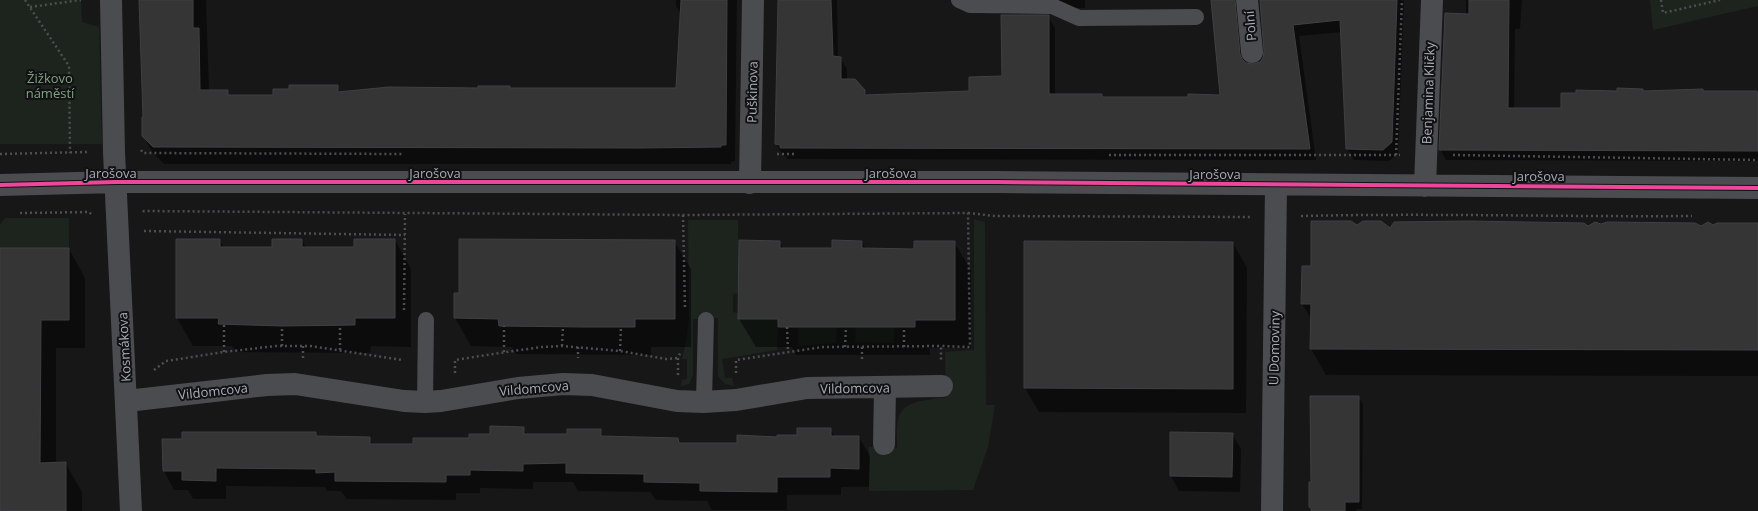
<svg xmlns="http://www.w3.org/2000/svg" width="1758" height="511" viewBox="0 0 1758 511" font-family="'Open Sans',sans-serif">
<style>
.green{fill:#1d241e}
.shadow{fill:#0007}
.building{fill:#353536;stroke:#3f4043}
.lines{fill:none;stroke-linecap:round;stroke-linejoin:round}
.path{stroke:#4d4e52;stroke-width:2.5;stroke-dasharray:2 3;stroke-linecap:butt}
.lane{stroke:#4b4c50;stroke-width:16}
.street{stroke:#4b4c50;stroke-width:22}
.cycleway-casing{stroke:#111113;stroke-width:6}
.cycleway{stroke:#ed469a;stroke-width:4}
.labels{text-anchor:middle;stroke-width:4;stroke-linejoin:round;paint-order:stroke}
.street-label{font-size:13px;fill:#a8adb8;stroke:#111113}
.park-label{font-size:13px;fill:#7fa381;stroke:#111113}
</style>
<rect width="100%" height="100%" fill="#171717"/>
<path class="green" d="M0 0H81L82 22 99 27 102 144H0Z
M1650 0H1758V6L1653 30Z
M5 218H69V248H0V225Z
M974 219 985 222 986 405H995L988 447 973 490 869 491V447L897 448C897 420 894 404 927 400 933 399 940 397 946 398L945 352 974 350Z
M688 220H738L739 293 733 294V312L738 313 739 319H778L777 350 722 359 725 378H732L734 386 725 384 718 376V318L693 319V375L689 384 681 386 682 380 687 379V359H682L686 342 689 319Z
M798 319H837L836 343 798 346Z
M895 319 894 343 855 342 856 327Z"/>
<path class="shadow" d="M140 0H206L209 91H227L230 96H274L290 90 337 86 341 93 510 87 511 89H677L681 14 676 6V0H737L735 161 731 162V164H164L153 153 143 136 144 118Z
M778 0H837L838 58H840L847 69V80L865 91 867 96 970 92 1003 77 1048 16 1055 28V95L1088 106 1222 96 1212 0H1249L1240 13 1245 64 1253 65 1260 63 1264 58 1265 51 1260 0H1404L1398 153 1389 161 1354 160 1347 149 1342 32 1299 36 1316 160 787 159 786 156 783 155 776 144Z
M978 0H1085V8H1065Z
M1466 0H1522L1520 29H1515L1514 109H1562L1618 92 1643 90 1644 92H1758V161L1446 160 1440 149 1466 15Z
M1758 224V376L1326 375 1311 349 1312 320 1302 304 1312 267 1357 226 1391 229 1588 227 1600 225 1701 227Z
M219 240 224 248H273L302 240 306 248H355L395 240 411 269V347L371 346 370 353 236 352 232 346H193L177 318Z
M674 241 691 269V347H651V355L516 354 512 347 471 346 455 318Z
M779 242 784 249H833L862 242 866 249 915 250 954 242 971 270V348H930V355H796L792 347H756L739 319Z
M1025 242 1233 243 1247 268 1246 413 1039 412 1025 388Z
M0 249H69L85 278V348H56V464H66L82 492V511H0Z
M1358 397 1363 404 1362 509H1357L1356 511H1310V483H1312Z
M523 428 527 435H568L600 430 604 437 678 439 680 444H738L798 436 830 429 835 437H859L870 456 869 487H841V495H787V510H712L707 501 656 500 650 492 578 491 573 482H533V489L480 488V493H456V500L347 499 341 491H327L325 487 226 486V499H193L188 490H174L164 471 163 440 315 433 318 437 369 438 373 445H414L470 439Z
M1232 434 1241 449 1240 492 1179 491 1171 476Z"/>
<path class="building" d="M139 0H193V28H199L200 90H228V95H273V89H289V85H338V92L389 87 478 88V86H510V88H676L681 0H727L726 145H721V147L641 148 153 147 142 136V117H143Z
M778 0H831L833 56 841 57V79H855L865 90V95L969 91V77L1002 76 1001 15H1049V94H1102V97H1188V94L1220 95 1211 0H1235L1240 54 1242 59 1246 63 1253 64 1260 62 1263 58 1264 51 1260 0H1397L1392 142 1383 150 1346 149 1340 20 1293 25 1310 149 780 148V145L775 144Z
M1469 0H1509L1508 108H1561V93H1576V90L1617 91V88L1643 89V91L1703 89V91H1757L1758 97V151L1439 150 1445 13 1469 14Z
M1311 221H1351L1357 225 1363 221H1381L1390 228 1394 222 1468 221 1584 223 1588 226 1595 222 1601 224 1607 222 1695 223 1701 226 1708 222 1713 225 1717 223H1758V350L1310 349 1311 304H1301L1302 266H1311Z
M176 239H220V247H272V239H302V247H354V239H395V318H355V325L282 326 218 324 219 318H176Z
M459 239 675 240V319H635V327H584L499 326 498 319 454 318V293H459Z
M739 240 780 241V248H832V240L862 241V248L914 249V241H955V320H915V327H778V319H738Z
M1024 241 1233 242V389L1024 388Z
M0 248H69V320H41L40 463 66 462V511H0Z
M1310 396H1359V502H1345V511H1311V508L1309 507V482H1311Z
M490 426 524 427V434H567V429H601V436L678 438 679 443H737V435L777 437V435H797V428H831V436H859V469L830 468V477H777V492L700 491V483L644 482V474L566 473V463L523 464V471L470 470V475H446V482L335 481V472L316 473V469L216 468V481L182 480V471H163L162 439H182V432H316V436L370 437V444H413V438H469V434H490Z
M1170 432 1233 433 1232 477 1170 476Z"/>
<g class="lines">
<path class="path" d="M25 0 69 66 70 153
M1661 0 1663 13 1720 0
M30 7 81 0
M141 150 143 153 403 154
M0 154 87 152
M777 154H794
M1109 155H1400
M1396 155 1402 0
M1453 155 1758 160
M143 212 144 211 683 215 968 213 970 347 941 346V360
M20 213 89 212 91 214
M968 213 995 216 1250 217
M683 215 685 308
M1301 216C1431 213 1561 217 1692 216
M144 231 405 235
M404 310 405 214
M787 327 788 352
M282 346V326
M303 346V359
M562 346 563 326
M578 347V358
M845 347 846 327
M862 347V362
M904 347V327
M340 350V326
M620 351 621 327
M224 352V325
M504 352V326
M154 370 166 361 224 352 276 346H310L403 360
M455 373V360L506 352 542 347 562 346 620 351 666 359 678 358
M736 373V360L823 347 941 346
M678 375V358L681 351"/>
<path class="lane" d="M959 0 970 5 1052 6 1079 18 1196 17
M704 401 706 320
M425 402 426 320"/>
<path class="street" d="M111 0 114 152 131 511
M1247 0 1252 52
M750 183 753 0
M0 185 116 182H996L1758 188
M1425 186 1432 0
M127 401 267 385 295 384 404 401 425 402 441 401 518 388 563 384 592 385 677 401 703 402 736 400 807 388 942 386
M884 444 885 388
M1272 511 1276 185"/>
<g class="cycleway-casing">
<path id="cycleway" d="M0 185 116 182H996L1758 188"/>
</g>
<use href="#cycleway" class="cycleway"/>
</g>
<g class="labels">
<g class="street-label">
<text transform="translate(1250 26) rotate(-95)" y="5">Polní</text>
<text transform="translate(752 92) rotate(-89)" y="5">Puškinova</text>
<text transform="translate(1428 93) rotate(-88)" y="5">Benjamina Kličky</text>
<text x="111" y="178">Jarošova</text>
<text x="435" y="178">Jarošova</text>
<text x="891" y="178">Jarošova</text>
<text x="1215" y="179">Jarošova</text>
<text x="1539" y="181">Jarošova</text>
<text transform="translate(124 347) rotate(-93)" y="5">Kosmákova</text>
<text transform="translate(1274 348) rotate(-89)" y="5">U Domoviny</text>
<text transform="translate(534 388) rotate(-5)" y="5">Vildomcova</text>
<text transform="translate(855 388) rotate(-1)" y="5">Vildomcova</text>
<text transform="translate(213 391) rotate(-6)" y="5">Vildomcova</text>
</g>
<g class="park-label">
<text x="50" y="83">Žižkovo<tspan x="50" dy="15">náměstí</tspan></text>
</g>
</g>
</svg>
